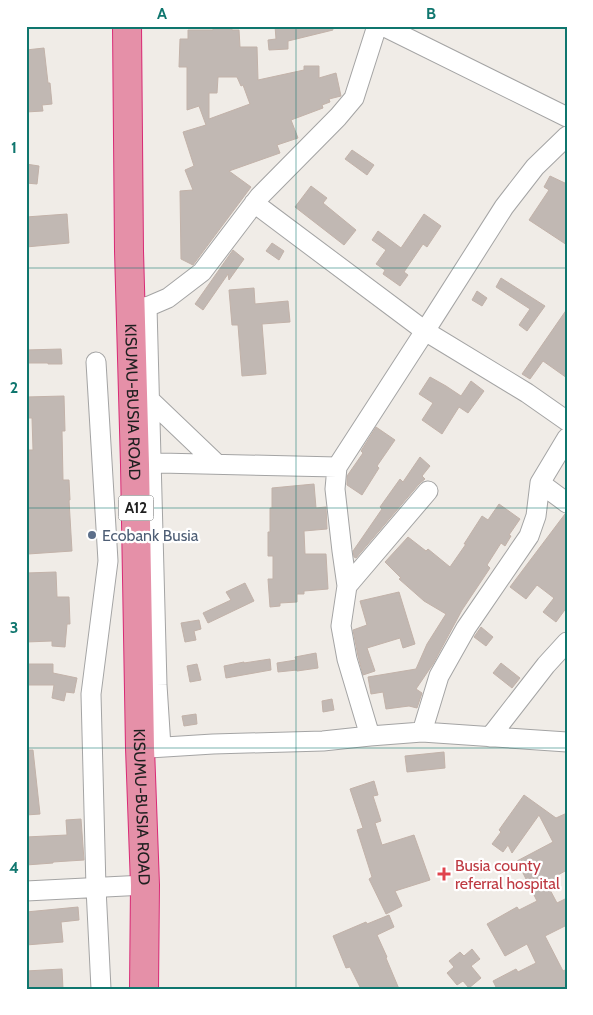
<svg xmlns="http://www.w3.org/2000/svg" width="593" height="1015" viewBox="0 0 593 1015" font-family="Cabin,sans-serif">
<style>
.building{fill:#c1b8b3;stroke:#c2b2a9;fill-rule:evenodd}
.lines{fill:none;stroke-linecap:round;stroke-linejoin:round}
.minor-casing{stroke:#a4a4a4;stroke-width:21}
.highway-casing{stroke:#d82a75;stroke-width:30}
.minor{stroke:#fff;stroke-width:19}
.highway{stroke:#e590a8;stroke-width:28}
.grid{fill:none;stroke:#0f766e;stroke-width:1;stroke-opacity:0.55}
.service-dot{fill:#5c6f8a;stroke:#fff;stroke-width:2}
.health-dot{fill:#e0444e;stroke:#fff;stroke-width:2}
.labels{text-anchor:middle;stroke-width:4.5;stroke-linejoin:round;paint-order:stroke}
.shield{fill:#fff;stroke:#636363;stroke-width:1}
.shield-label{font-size:15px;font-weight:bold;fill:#202020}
.street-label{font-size:16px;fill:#202020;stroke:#fff}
.service-label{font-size:16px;fill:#4e5e75;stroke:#fff;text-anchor:start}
.health-label{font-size:16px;fill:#be3a42;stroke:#fff;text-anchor:start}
.neatline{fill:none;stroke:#0f766e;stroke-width:2}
.grid-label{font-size:16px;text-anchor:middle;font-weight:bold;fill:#0f766e}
</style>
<rect width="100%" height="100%" fill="#f0ece7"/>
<path class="building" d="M213 26H232V30H239L240 47H257L258 80 304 70V66H319V78L336 73 341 96 329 99 330 102 322 105 323 108 291 120 298 138 277 145 280 153 229 171 251 187 193 265 181 259 180 191 193 190 185 170 194 166 183 132 206 125 199 106 187 110V67H179L180 39H188V30H213ZM218 77H237L241 86 243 85 250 104 209 119V93H217Z
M275 26H332L333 30 288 41V49L269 50 268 40 276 39Z
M44 48 48 83H50L52 104 42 105 43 111 26 112V50Z
M352 150 374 165 367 175 345 159Z
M26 164 39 166 37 184 26 183Z
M550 176 567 184V245L529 220 549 190 544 187Z
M311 186 327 198 323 203 356 230 344 245 295 207Z
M67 214 69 243 26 247V217Z
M424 214 441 226 427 247 423 244 404 272 408 275 400 286 383 274 385 270 376 264 386 250 372 240 378 231 401 248Z
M272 243 284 251 279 260 266 251Z
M233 250 244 259 229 280 228 274 203 310 195 304Z
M501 278 545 306 527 331 519 325 530 309 496 287Z
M254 288 255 304 288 301 290 322 262 324 266 374 242 376 238 325H232L229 290Z
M477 291 487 298 482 306 472 300Z
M567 309V378L543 361 530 379 522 374Z
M61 349 62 364H48V363H26V350Z
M430 377 446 386 461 396 471 381 484 391 468 413 459 407 442 434 422 420 433 403 419 394Z
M64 396 65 431H62L63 480H69L70 500H69L72 551 28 554 26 527V450H33L32 418H26V397Z
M376 427 395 440 377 466 379 468 362 495 347 485V476L363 453 361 451Z
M420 457 430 466 422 476 425 479 419 484 356 558 354 557 353 551 382 509 380 507 400 479 403 482Z
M314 484 316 508 326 507 327 529 304 531 305 554H326L328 589 304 591V594H297V602L280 603V606L270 607 268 579H273V556H268V532H270V508H272V488Z
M499 504 520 519 509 535 511 536 505 546 501 543 487 565 490 568 462 610 433 664 416 689 422 693 417 708 409 706 386 709 383 692 371 694 368 677 416 669 427 644 446 614 424 601 399 579 401 578 385 562 408 537 426 551 428 549 450 567 466 544H464L482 516 488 520Z
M565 514H567V607L556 622 543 612 554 598 537 585 526 599 510 587Z
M56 572 57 597H69L70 624H67L65 647 52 646V641L26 642V573Z
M245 583 254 601 208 623 203 613 231 600 226 592Z
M399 592 415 644 403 648 400 638 367 648 375 671 363 675 358 656 353 630 367 625 360 601Z
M199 620 201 629 194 631 196 640 185 642 181 623Z
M481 627 493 637 486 646 474 637Z
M316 653 318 668 297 671V670L278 672 277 663 296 660 295 657Z
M270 659 271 670 226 678 224 666 244 662V663Z
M501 663 520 678 512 688 493 673Z
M26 664H53V673L77 678 74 693 66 692 64 701 52 698 54 685H26Z
M197 664 201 680 190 682 187 666Z
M332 699 334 710 323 712 322 701Z
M196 714 197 724 184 726 182 716Z
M26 750H33L40 814 26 815Z
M444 752 445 768 407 772 405 756Z
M374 781 378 795 373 796 381 821 375 823 382 845 414 835 430 880 395 891 402 906 386 914 369 879 372 877 357 830 363 828 350 789Z
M524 795 556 818 567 813V870L556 876 558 880 548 886 557 903 567 898V925L545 936 563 971 567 969V989H497L493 981 516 969 518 972 536 963 527 944 505 956 487 924 517 907 519 910 537 901 517 861 553 842 539 815 512 853 508 845 503 852 492 844 501 832 499 830Z
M81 819 84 860 53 862V863L26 865V837L67 835 66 820Z
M78 907 79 920 61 922 63 942 26 945V912Z
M389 915 394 927 377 935 387 957 386 958 399 989H361L350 967 346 968 333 936 366 922 367 924Z
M472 949 480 959 471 966 481 978 469 988 463 981 457 985 447 973 454 967 449 961 460 952 464 956Z
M62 969 63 989H26V971Z"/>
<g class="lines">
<g class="minor-casing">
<path id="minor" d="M383 26 567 117
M567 136 535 167 504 207 425 331 527 393 567 421
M136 306 147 307 168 298 202 272 259 197 338 117 354 98 377 26
M147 307 157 685 161 747
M96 362 108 561 91 694 96 888 101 989
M150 400 217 464
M135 465 160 463 337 467 425 331 254 203
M337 467 335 489 342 551 347 586 341 626 347 659 370 736
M540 483 567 503
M347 586 428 491
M422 732 439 676 466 628 529 536 536 516 540 483 567 438
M490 737 546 665 567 642
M149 748 213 744 323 741 370 736 422 732 567 742
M26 891 145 885"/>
</g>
<g class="highway-casing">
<g id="highway">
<path id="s1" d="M127 26 129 251 135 465 140 748 145 885 144 989"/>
</g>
</g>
<use href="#minor" class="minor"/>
<use href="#highway" class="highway"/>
</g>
<path class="grid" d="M296 26V989M26 268H567M26 508H567M26 748H567"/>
<circle class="service-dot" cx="92" cy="535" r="5"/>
<path class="health-dot" d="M441.5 866.5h5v5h5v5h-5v5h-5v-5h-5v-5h5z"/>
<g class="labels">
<rect class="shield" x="118.5" y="495.5" width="35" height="25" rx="4"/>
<g class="shield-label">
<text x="136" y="513">A12</text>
</g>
<g class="street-label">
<text dy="6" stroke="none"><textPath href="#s1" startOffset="376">KISUMU-BUSIA ROAD</textPath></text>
<text dy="6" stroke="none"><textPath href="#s1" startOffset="781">KISUMU-BUSIA ROAD</textPath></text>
</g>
<g class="service-label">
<text x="102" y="541">Ecobank Busia</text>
</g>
<g class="health-label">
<text x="455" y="871">Busia county<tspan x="455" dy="18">referral hospital</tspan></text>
</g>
</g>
<rect width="593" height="1015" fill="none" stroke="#ffffff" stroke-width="55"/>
<rect x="28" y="28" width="538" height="960" class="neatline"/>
<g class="grid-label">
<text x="162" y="19">A</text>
<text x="431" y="19">B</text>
<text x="14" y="153">1</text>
<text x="14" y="393">2</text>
<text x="14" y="633">3</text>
<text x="14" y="873">4</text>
</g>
</svg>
